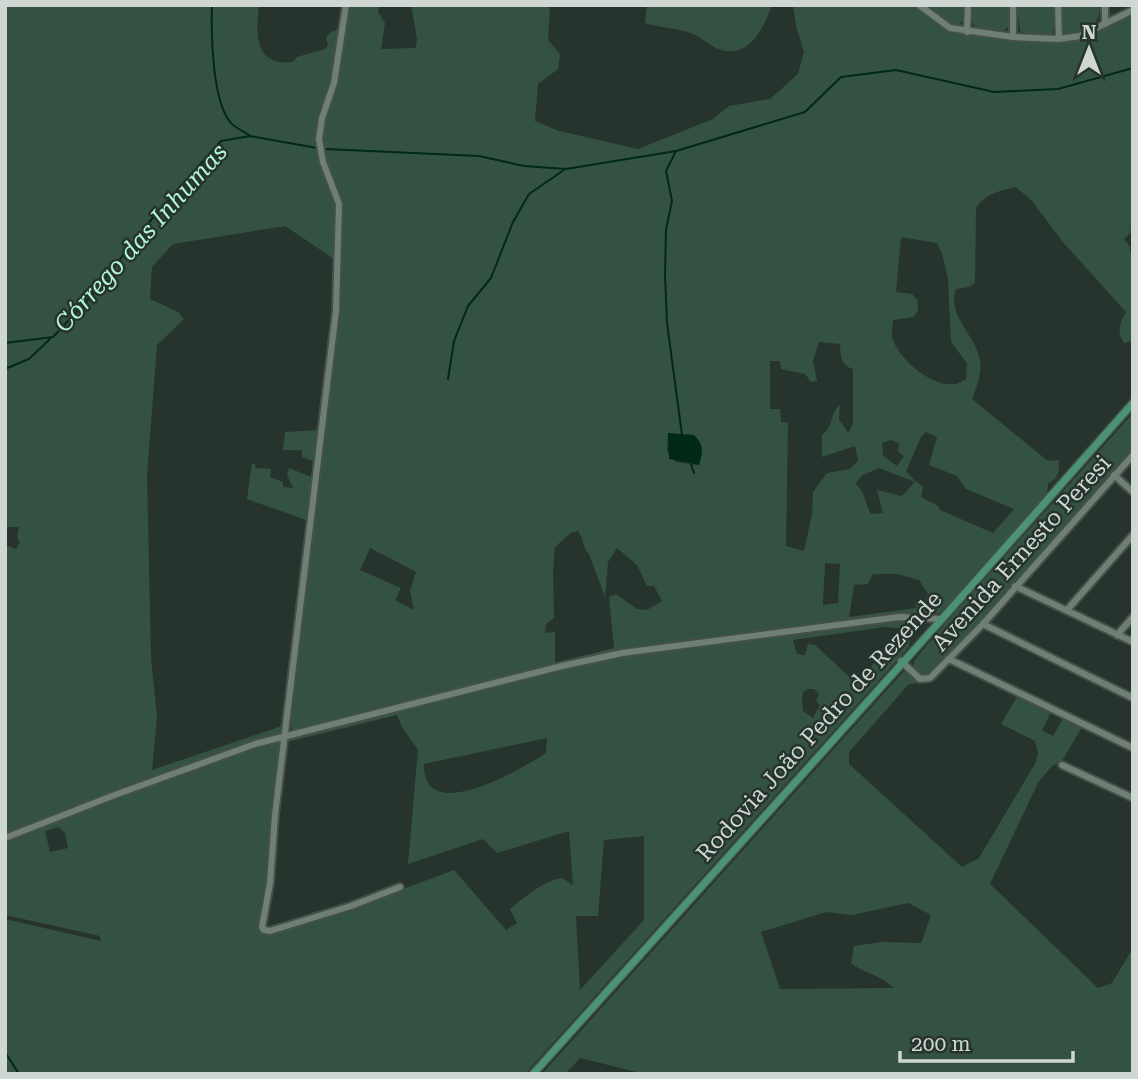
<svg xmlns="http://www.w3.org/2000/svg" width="1138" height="1079" viewBox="0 0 1138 1079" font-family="'Roboto Serif',serif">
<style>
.green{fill:#345243;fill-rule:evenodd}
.water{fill:#002918}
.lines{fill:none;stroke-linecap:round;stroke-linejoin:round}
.stream{stroke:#002918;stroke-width:2}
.minor-casing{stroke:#45504a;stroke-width:10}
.major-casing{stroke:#45504a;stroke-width:10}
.minor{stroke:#6f7f76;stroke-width:6}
.major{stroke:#4a9374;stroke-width:7}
.labels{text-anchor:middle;stroke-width:5;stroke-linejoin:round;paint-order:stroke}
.street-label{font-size:23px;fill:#cfd7d2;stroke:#26342d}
.water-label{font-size:24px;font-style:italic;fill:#b0f7d3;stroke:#26342d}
</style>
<rect width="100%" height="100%" fill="#26342d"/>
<path class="green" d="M5 5H259C256 33 253 66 293 62L297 57 325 49 328 46 326 37 331 32 339 29 332 82 317 127 319 157 336 198 337 213 334 259 285 226 173 244 152 267 150 299 178 312 184 319 157 345 147 475 151 659 157 716 152 770 285 725 283 734 214 755 5 835V545L16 549 20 542 17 537 19 527H5Z
M348 5H380L378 12 385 23 381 49 416 48 417 39 411 5H550L548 40 560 54 558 69 538 84 535 121 559 131 638 149 713 119 729 106 770 99 798 74 804 52 796 26 793 5H915L949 30 967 35 1014 41 1059 43 1082 38 1133 14V225L1130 226 1132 231 1124 239 1130 247V253L1133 252V341L1124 343C1116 331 1120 323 1126 312L1062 241 1032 201 1016 187C1000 191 986 193 976 208L975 283 969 287 956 289C946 316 977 336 980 361 982 374 976 388 972 399L1048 461 1059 460C1059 471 1059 479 1048 483L1047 494 943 613 899 615 622 651 293 731 290 724 323 445 343 213V203L326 161 322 138ZM901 237 937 243 942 253 948 279 951 342 967 363 966 379C962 381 959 383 956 384 932 388 898 359 892 337 891 332 893 325 893 320L913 317 918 311 917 300 912 294 896 292ZM819 342 840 344C841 356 840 365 853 369V424L848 433 839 419 840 405C830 412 834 427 822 435V457L855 446 858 461 850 469 827 473 813 492 812 514 804 551 786 546 788 423 781 422 780 409H770V361H780L781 369 805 374 811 382 817 381 813 361ZM926 432 937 437 929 465 957 476 966 489 1014 509 993 533 940 510 938 506 921 497 923 486 915 481 906 471 921 437ZM668 433 699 465 676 462 667 451ZM891 440 899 443 898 452 904 456 897 466 883 456 882 443ZM879 468 915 482 902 496 877 490 883 513 871 514C864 502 867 494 855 483L863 475ZM578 531C584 539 582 547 589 554L605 597 608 562 617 548 637 565 647 586H654L662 601 647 610 637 609 616 594 609 597 614 648 555 663V632L545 633 546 624 554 618 553 571 555 547 571 533ZM370 548 416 572 410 591 414 610 395 600 401 588 360 570ZM825 563 840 564 838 603 823 605ZM873 574H897L919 580 928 594 925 600 915 603 916 608 849 617 854 585 868 584Z
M647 5H772C763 29 748 62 716 48 708 44 701 37 693 34 678 28 661 28 645 23Z
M927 5H965V18L958 26C946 24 934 15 927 5Z
M970 5H1010C1011 37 1006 32 977 30L971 20Z
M1017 5H1056L1053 33C1044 37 1028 36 1020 31Z
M1062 5H1100C1100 28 1085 33 1065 34L1062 28Z
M1133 413V449L981 622 926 676H921L913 667 914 661 946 622Z
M320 430 316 462 302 457V450H283L285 432Z
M252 463 256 465 255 468 271 469 270 477 283 482V487L293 488 287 475 289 468 314 478 309 521 247 499Z
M899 619H918V625L911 631 909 647 525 1074H5V919L101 941 100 936 5 915V839L113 798 279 740 282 743 260 927 263 931 352 908 454 870 506 930 517 923 510 909C525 897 543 881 562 878L573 885 569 831 497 853 483 839 408 864 418 750 402 727 397 715 287 742 288 737 623 654ZM885 627 905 629 856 683 815 645 808 644 805 655 797 654 793 640ZM808 689H814L819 694 816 701 820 705 813 718 803 711 802 701 803 692ZM547 738 546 753C523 768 423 828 424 764ZM59 827 65 833 68 848 50 852 45 831ZM644 836V920L580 990 576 916H598L604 840Z
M903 672H908L919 680 918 683 909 684 849 752V764L962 867 979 858 1036 762 1038 753 1035 741 1001 724 1017 697 1051 712 1042 730 1053 736 1063 718 1082 727 1062 761 1052 766 1038 783 990 884 1098 988 1112 983 1133 948V1074H645L580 1058 565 1074H542ZM908 903 931 915 921 943 882 942 854 946 851 963C865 974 881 975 894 988L780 989 761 932 826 912 852 915Z"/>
<path class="water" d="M668 433 694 435C704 445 703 452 699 465L669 459Z"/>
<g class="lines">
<path class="stream" d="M212 5C211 33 212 102 231 123 235 128 243 131 249 135
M325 149 479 156 524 166 566 169 676 151 805 112 841 77 896 70 994 92 1058 89 1133 68
M676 151 666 171 672 201 666 230 665 274 667 323 682 435
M5 343 53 337 94 293 144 228 221 141 250 136 317 148
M5 369 29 359 50 339
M448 379 454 341 468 306 491 278 513 222 529 194 564 170
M691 464 694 473
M5 1052 19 1074"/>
<g class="minor-casing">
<path id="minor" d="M346 5 334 83 322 118 319 139 323 162 339 204 336 311 275 815 270 883 262 927 264 930 270 931 351 906 400 887
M919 5 950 28 1013 37 1059 39 1080 36 1133 10
M1013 5V37
M1058 5 1059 39
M1105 23V5
M967 32 968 5
M1114 475 1133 492
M1015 586 1133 642
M1067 610 1133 535
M983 624 1133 698
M1117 635 1133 617
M949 659 1133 748
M901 661 920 679 930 678 983 624 1133 455
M1062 765 1133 798
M5 838 112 796 255 744 562 666 622 653 899 617 942 619"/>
</g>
<g class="major-casing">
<path id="major" d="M533 1074 942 619 1133 403"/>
</g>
<use href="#minor" class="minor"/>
<use href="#major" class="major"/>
</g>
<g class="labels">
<g class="street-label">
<text transform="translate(1021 553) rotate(-48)" y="8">Avenida Ernesto Peresi</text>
<text transform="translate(819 726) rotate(-48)" y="8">Rodovia João Pedro de Rezende</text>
</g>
<g class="water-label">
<text transform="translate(141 238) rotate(-48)" y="8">Córrego das Inhumas</text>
</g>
</g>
<rect width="1138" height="1079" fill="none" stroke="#cfd7d2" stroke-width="14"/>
<g transform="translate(1089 49)" stroke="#26342d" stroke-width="5" paint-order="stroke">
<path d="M0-5L12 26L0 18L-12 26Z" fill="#cfd7d2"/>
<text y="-10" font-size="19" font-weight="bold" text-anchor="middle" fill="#cfd7d2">N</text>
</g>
<path d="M900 1051v10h173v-10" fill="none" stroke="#cfd7d2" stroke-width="3.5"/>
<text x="911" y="1051" font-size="21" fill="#cfd7d2" stroke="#26342d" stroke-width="5" paint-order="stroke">200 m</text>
</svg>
